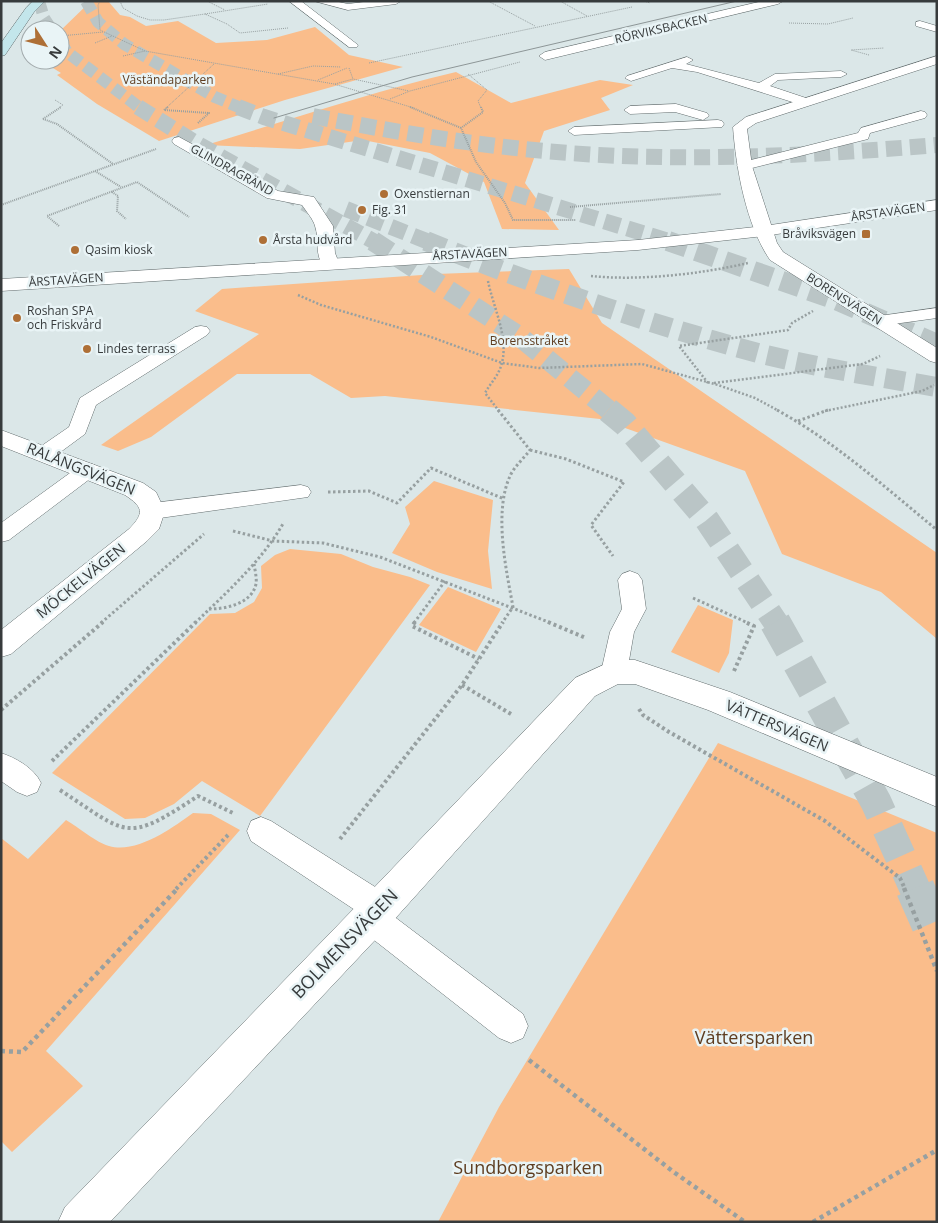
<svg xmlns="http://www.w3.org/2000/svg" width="938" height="1223" viewBox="0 0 938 1223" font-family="'Open Sans',sans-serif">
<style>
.green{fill:#fabd8b}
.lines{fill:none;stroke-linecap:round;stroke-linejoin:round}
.motorway-tunnel-far5{stroke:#bac5c6;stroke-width:12;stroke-dasharray:12 6;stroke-linecap:butt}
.motorway-tunnel-far4{stroke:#bac5c6;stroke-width:16;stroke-dasharray:16 8;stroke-linecap:butt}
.motorway-tunnel-far3{stroke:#bac5c6;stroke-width:20;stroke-dasharray:20 10;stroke-linecap:butt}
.motorway-tunnel-far2{stroke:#bac5c6;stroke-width:25;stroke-dasharray:25 12;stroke-linecap:butt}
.motorway-tunnel-far1{stroke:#bac5c6;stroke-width:31;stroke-dasharray:31 16;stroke-linecap:butt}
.motorway-tunnel{stroke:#bac5c6;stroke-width:39;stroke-dasharray:39 19;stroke-linecap:butt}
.service-casing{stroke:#636d6e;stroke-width:1}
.minor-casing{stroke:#636d6e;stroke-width:1}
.tertiary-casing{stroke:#636d6e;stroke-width:1}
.secondary-casing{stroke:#636d6e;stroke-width:1}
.path-far5{stroke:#97a0a1;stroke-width:1;stroke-dasharray:1 1;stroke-linecap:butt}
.path-far4{stroke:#97a0a1;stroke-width:2;stroke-dasharray:1 1;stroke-linecap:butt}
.path-far3{stroke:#97a0a1;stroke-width:2.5;stroke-dasharray:2 2;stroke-linecap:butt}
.path-far2{stroke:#97a0a1;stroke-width:3;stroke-dasharray:2.5 2.5;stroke-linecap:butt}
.path-far1{stroke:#97a0a1;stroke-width:4;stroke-dasharray:3 3;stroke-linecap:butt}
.path{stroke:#97a0a1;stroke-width:4.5;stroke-dasharray:4 4;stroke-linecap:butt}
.service{fill:#fff;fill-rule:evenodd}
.minor{fill:#fff;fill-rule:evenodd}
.tertiary{fill:#fff;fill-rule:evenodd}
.secondary{fill:#c3e6eb;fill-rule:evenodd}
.tram{stroke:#8d9697;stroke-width:1}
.poi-dot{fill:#ae6f36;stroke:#e9f4f6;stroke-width:2}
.labels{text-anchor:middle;stroke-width:5;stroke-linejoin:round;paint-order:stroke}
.far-street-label{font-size:12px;fill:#373b3c;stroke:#e9f4f6}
.far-park-label{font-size:12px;fill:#5e3d20;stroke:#e9f4f6}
.far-poi-label{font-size:12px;fill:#373b3c;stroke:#e9f4f6;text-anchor:start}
.street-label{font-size:15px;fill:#373b3c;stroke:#e9f4f6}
.near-street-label{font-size:18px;fill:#373b3c;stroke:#e9f4f6}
.near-park-label{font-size:18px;fill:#5e3d20;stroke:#e9f4f6}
</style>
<rect width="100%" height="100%" fill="#dbe7e8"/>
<path class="green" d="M91 1H108L120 15 130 17 146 26 178 21 216 43 267 40 315 27 349 55 403 67 285 100 159 141 97 104 57 75 61 73 40 60H60V31Z
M456 72 511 103 600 80 633 85 601 98 610 110 544 131 525 183 559 230 502 229 484 182 430 153 363 140 300 149 206 145C289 120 371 92 456 72Z
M569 269 602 323 937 553V639L881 592 782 554 745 471 600 419 385 396 351 398 310 374H237L151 437 118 451 101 445 259 334 195 311 222 289 436 274Z
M434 481 493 500 488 551 492 589 437 572 392 553 410 524 405 507Z
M290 549 341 554 373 567 410 577 430 585 260 816 202 781 174 804 145 818 125 819 52 773 210 614 235 613 254 602 262 588 261 566 275 555Z
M448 587 501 609 476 652 419 625Z
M698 605 733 620 729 653 719 673 671 652Z
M718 743 937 833V1222H438L499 1107Z
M193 813 211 814 240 830 46 1051 83 1086 12 1152 1 1141V838L28 859 66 820C78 827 97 843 109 846 137 854 172 828 193 813Z"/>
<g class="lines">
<path class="motorway-tunnel-far5" d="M39 1 44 18 52 30
M86 1 98 22 124 44 215 97 241 108
M60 41 67 52 140 108"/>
<path class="motorway-tunnel-far4" d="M138 107 196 143 375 242
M238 107 264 117 323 135 672 242
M313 116C390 131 466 144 545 151 675 163 807 156 937 145
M346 209 429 242"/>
<path class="motorway-tunnel-far3" d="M373 241 519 336 610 411
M426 241C535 285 648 324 762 354 820 368 879 377 937 387
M668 241 836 300 937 344"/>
<path class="motorway-tunnel-far2" d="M608 410 625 424 707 520 776 623"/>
<path class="motorway-tunnel-far1" d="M775 622 876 802 915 889"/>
<path class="motorway-tunnel" d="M915 888 937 938"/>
<g class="service-casing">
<path id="service" d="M289 1H301L358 45 357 47H349Z
M314 1H334L348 4 371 1H401L396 4 348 10Z
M920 21 937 26V32L916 26V22Z
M687 57 693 60 686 64 759 83 775 74 841 71 847 74 841 77 778 80 770 86 809 99 811 102 805 106 697 72 672 68 631 81 625 78 627 76Z
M676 104 707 113 709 116 703 120 675 112 630 114 624 110 630 106Z
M921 111 925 112 927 115 925 118 870 133 868 139 744 170 737 166 739 163 858 133 861 128Z
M718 120 722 121 724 124 722 127 574 135 568 131 574 127Z
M937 308V318L879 326 873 325 870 321 873 317 879 316Z
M201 326 207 327 210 331 207 335 96 405 85 434 51 459 44 461 37 459 34 454 37 449 69 427 80 398 195 327Z
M88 463 95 465 98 470 95 475 9 540 1 542V523L81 465Z
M301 485 308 487 311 492 308 497 153 519 145 516 142 511 145 506 153 503Z
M630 571 638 574 642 580 646 609 634 632 627 672 623 679 614 682 605 679 601 672 610 632 622 609 618 580 622 574Z
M1 753C16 758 34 768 41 783L37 792 27 796 17 792 1 781Z
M261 817 271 821 391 897 395 908 392 915 523 1014 528 1026 523 1038 511 1043 499 1038 360 929 356 918 358 912 251 841 247 831 251 821Z"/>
</g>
<g class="minor-casing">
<path id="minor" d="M763 1H783L778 4 545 60 539 56 545 52Z
M937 56V64L756 123 747 129 752 166 777 243 783 252 937 348V363L930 361 770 260C746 225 736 168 733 127L746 117Z
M179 137 278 191 314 197 333 226 335 253 339 263 336 267 330 268 324 267C314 254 320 241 315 226 313 219 306 211 302 205L267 198 174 144 172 141 174 138Z
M1 430 143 483 156 492 165 511 159 529 147 541 11 654 1 657V630L129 529C145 513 143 507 125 495L1 446Z
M614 660H635L730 692 937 777V807L708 710 635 684H618L595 696 393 921 110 1222H58L65 1207 367 895 575 678Z"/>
</g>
<g class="tertiary-casing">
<path id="tertiary" d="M937 200V210L764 236 638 250 1 291V279L638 240 764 226Z"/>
</g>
<g class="secondary-casing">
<path id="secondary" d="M33 1H45L34 12 5 55 1 56V43L26 8Z"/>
</g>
<path class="path-far5" d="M100 1 98 5 100 30 145 51 334 84 414 108
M120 1 123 8 137 16 150 20H164L205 14 227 24 240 33 288 28
M207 1 225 10
M488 1 535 26
M560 1 587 16
M644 1 650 3
M205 14 268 4
M789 23 828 24 853 18
M60 36 103 32
M95 43 112 36
M869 55 851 50 884 48
M123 56 145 51
M369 63 632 7
M349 68 353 79
M278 74 313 66 341 67
M468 74 487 90 478 101 481 108
M318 80 347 68
M335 84 353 79 409 91
M390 99 410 91 520 62
M55 100 63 105 59 108
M166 108 214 64"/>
<path class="path-far4" d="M168 107 164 110 209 113 198 123
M410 107 461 128
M481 107 483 112 461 128 476 162 505 203 513 220H576
M43 119 57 124 113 164
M43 119 61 107
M95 171 121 187
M112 192 118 196 117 211 126 219
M1 205 156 149
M570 207 721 194
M59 226 47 216 137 182 189 217"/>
<path class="path-far3" d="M591 276C639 281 701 274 748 263
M488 281C493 307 510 339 501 366 498 376 490 384 485 393L499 411
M298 295 321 305 431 337 502 363 539 368 642 364 718 385 755 398 779 411
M708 383 679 346 788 330 792 323 813 311
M714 383 863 364 880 356
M825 411 922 391 934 385"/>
<path class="path-far2" d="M498 410 530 450C524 458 516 465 511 474 493 510 506 569 513 607L502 623
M777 410C835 442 886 488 937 530
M798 421 828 410
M530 450 566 459 624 482 591 525 613 556
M328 492 369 491 397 503 431 468 504 499
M233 531 273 541 323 543 380 557 551 623
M693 598 748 623
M209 609C225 609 252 604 256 584 257 579 255 570 254 564
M101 623 204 534
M195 623C227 592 262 561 284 522
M414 623 445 581"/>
<path class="path-far1" d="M415 622 412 626 479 659
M548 622 586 638
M734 671 754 626 745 622
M462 685 511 714
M639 709 643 715 669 732 825 821 900 878 905 889
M1 710 103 622
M52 761 196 622
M60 790C129 835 125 844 198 796L233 813
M340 839 462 685 503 622
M176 889 228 835"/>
<path class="path" d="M904 888 937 971
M1 1051 22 1052 178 888
M529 1060 675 1173 745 1222
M813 1222 937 1150"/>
<use href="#service" class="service"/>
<use href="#minor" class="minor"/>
<use href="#tertiary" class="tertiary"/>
<use href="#secondary" class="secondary"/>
<path class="tram" d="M274 118 412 77 737 1"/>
</g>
<g class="poi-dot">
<circle cx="384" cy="194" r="5"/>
<circle cx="362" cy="210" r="5"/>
<rect x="861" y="229" width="10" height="10" rx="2.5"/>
<circle cx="263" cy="240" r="5"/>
<circle cx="75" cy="250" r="5"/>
<circle cx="17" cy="318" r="5"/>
<circle cx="87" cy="349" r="5"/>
</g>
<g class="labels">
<g class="far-street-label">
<text transform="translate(661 29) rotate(-13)" y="4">RÖRVIKSBACKEN</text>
<text transform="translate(232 170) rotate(29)" y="4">GLINDRAGRÄND</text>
<text transform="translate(888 212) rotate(-8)" y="4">ÅRSTAVÄGEN</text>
<text transform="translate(470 254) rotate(-3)" y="4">ÅRSTAVÄGEN</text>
<text transform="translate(66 280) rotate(-4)" y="4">ÅRSTAVÄGEN</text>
<text transform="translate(844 299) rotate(32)" y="4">BORENSVÄGEN</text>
</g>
<g class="far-park-label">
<text x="168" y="84">Väständaparken</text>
<text x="529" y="345">Borensstråket</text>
</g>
<g class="far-poi-label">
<text x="394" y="198">Oxenstiernan</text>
<text x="372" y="214">Fig. 31</text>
<text x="856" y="238" text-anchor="end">Bråviksvägen</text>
<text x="273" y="244">Årsta hudvård</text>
<text x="85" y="254">Qasim kiosk</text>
<text x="27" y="315">Roshan SPA<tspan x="27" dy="14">och Friskvård</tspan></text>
<text x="97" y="353">Lindes terrass</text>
</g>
<g class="street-label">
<text transform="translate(81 469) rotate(22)" y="5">RALÅNGSVÄGEN</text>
<text transform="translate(81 581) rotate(-39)" y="5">MÖCKELVÄGEN</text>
<text transform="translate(777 726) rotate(23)" y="5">VÄTTERSVÄGEN</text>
</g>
<g class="near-street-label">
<text transform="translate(345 944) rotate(-46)" y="6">BOLMENSVÄGEN</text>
</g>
<g class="near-park-label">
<text x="754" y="1044">Vättersparken</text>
<text x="528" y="1174">Sundborgsparken</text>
</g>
</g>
<rect width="938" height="1223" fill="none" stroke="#373b3c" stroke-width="5"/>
<g transform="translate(45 45) rotate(126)"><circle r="24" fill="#e9f4f6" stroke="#a2aaac"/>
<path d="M0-4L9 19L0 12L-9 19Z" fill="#ae6f36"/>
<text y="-8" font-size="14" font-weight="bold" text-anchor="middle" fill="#373b3c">N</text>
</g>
</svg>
